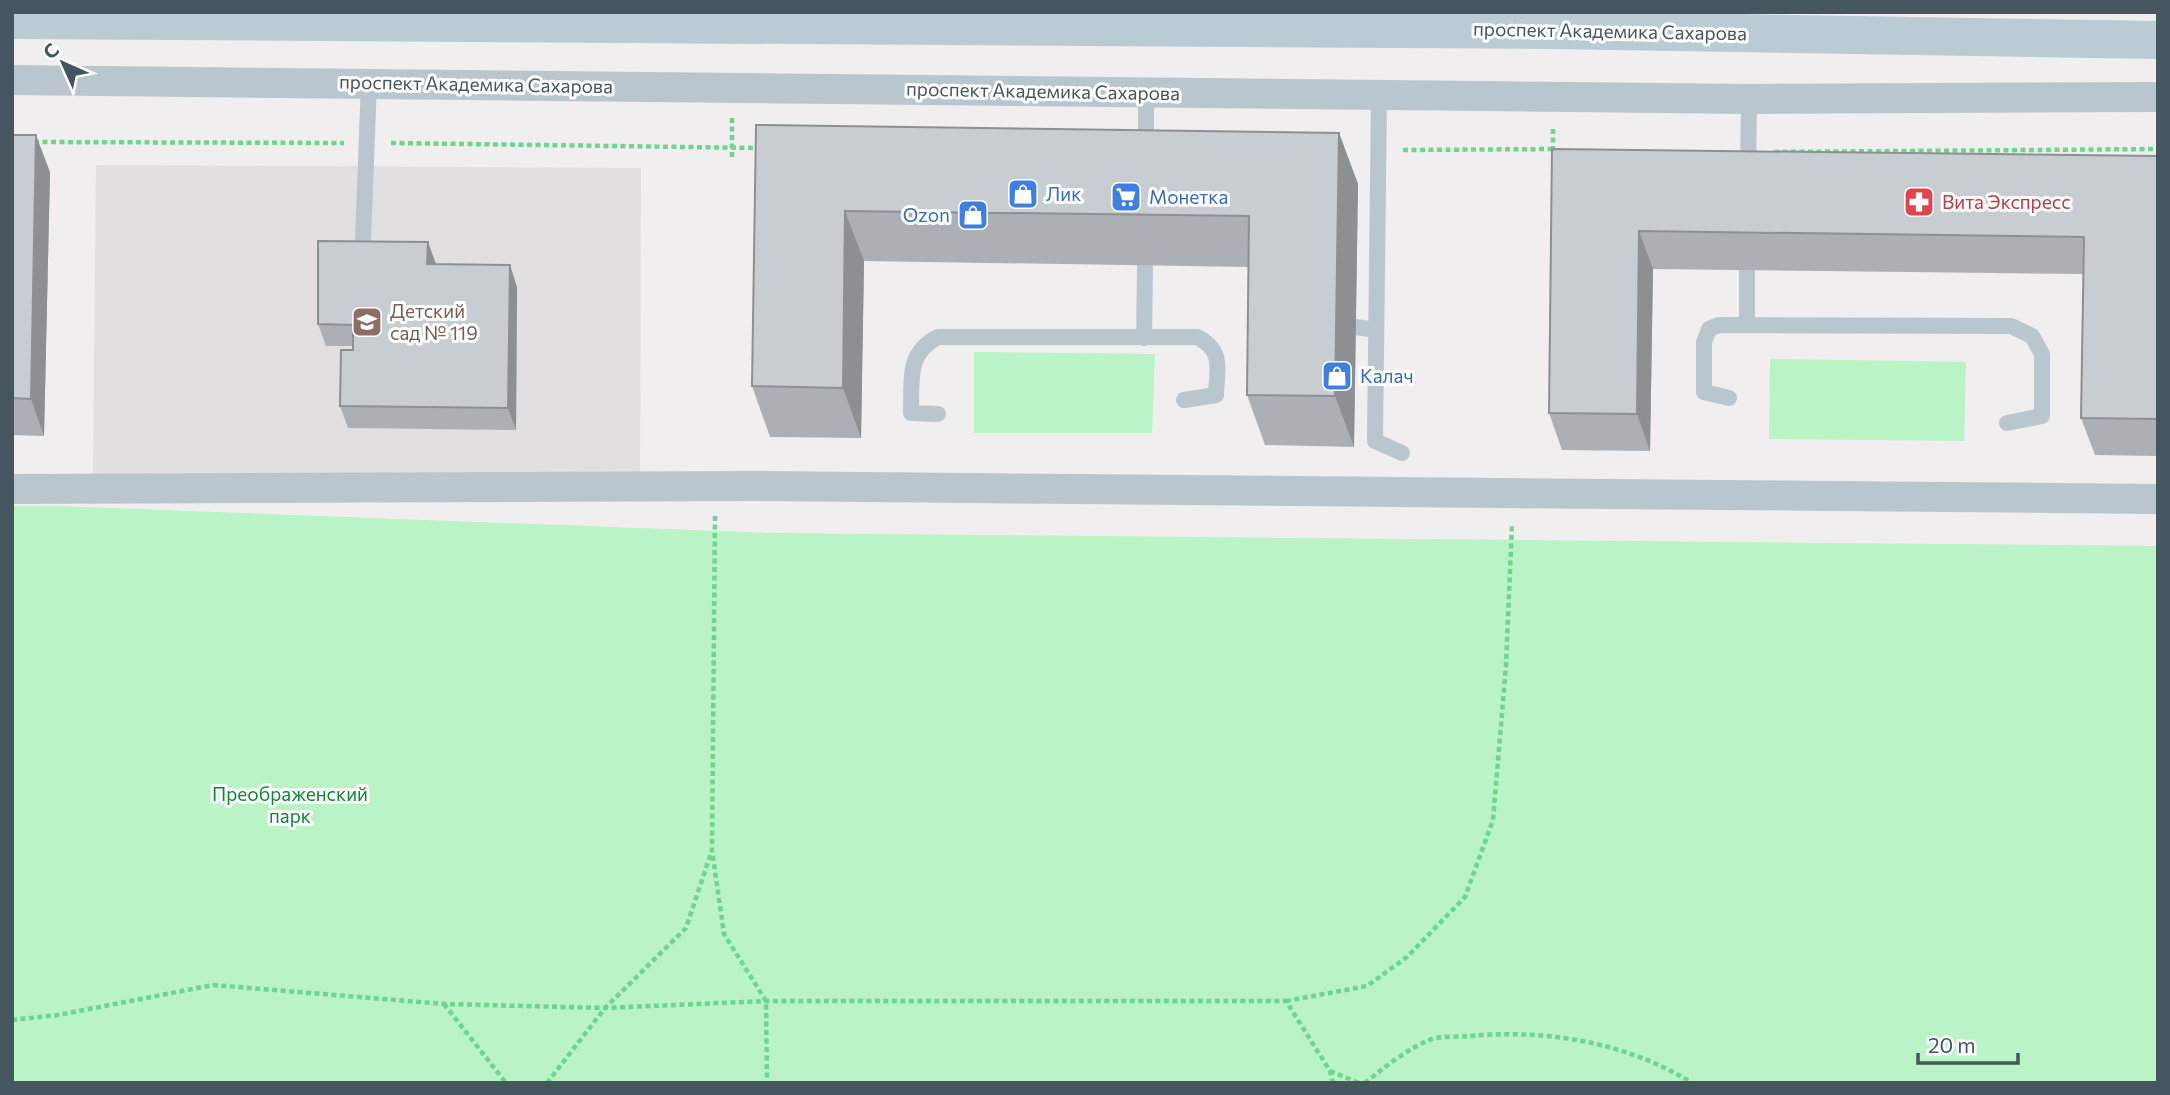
<svg xmlns="http://www.w3.org/2000/svg" width="2170" height="1095" viewBox="0 0 2170 1095" font-family="Commissioner,sans-serif">
<style>
.education{fill:#e2dfe1}
.green{fill:#b9f3c6}
.lines{fill:none;stroke-linecap:round;stroke-linejoin:round}
.path{stroke:#6dd491;stroke-width:4.5;stroke-dasharray:5 3.5;stroke-linecap:butt}
.lane{stroke:#b9c6cd;stroke-width:16}
.street{stroke:#b9c6cd;stroke-width:30}
.secondary{stroke:#bacbd4;stroke-width:38}
.wall{fill:#acb0b5}
.shaded-wall{fill:#8c9093}
.building{fill:#c8cdd2;stroke:#8c9093;stroke-width:2}
.labels{text-anchor:middle;stroke-width:6;stroke-linejoin:round;paint-order:stroke}
.street-label{font-size:19px;fill:#45565e;stroke:#fff}
.shop-label{font-size:19px;fill:#366cbe;stroke:#fff;text-anchor:start}
.health-label{font-size:19px;fill:#be3a42;stroke:#fff;text-anchor:start}
.education-label{font-size:19px;fill:#785e54;stroke:#fff;text-anchor:start}
.park-label{font-size:19px;fill:#0e8637;stroke:#fff}
</style>
<rect width="100%" height="100%" fill="#f1eeef"/>
<path class="education" d="M96 165 641 168 640 478 93 475Z"/>
<path class="green" d="M974 352 1155 354 1152 433H974Z
M1770 359 1966 362 1964 441 1769 439Z
M12 506H59L768 533 2158 546V1083H12Z"/>
<g class="lines">
<path class="path" d="M732 118V159
M1553 129V151
M34 142 344 143
M391 143 760 148
M1403 150 1555 149
M1774 152 2158 149
M715 516 712 850 724 934 766 1001 767 1083
M1286 1001 1367 986 1407 957 1465 897 1493 820 1506 666 1512 524
M444 1004 506 1083
M12 1020 58 1015 213 985 444 1004 605 1008 766 1001H1286L1330 1071 1333 1083
M1330 1071 1359 1083
M547 1083 605 1008 686 928 712 850
M1365 1083C1382 1069 1411 1046 1432 1039 1443 1036 1458 1037 1470 1036 1545 1029 1627 1042 1692 1083"/>
<path class="lane" d="M1379 94 1375 441 1402 453
M1146 150V92
M1748 172 1749 99
M363 241 369 82
M1747 325V270
M1356 327 1376 330
M1144 338 1145 265
M1729 398 1704 392V342L1709 329 1719 325 2011 326 2032 336 2042 354V416L2007 423
M938 414 911 413C912 381 906 353 938 337H1197C1224 350 1217 369 1216 395L1184 400"/>
<path class="street" d="M12 80 1749 99 2158 97
M12 489 751 486 2158 499"/>
<path class="secondary" d="M12 20 1551 30 2158 40"/>
</g>
<path class="wall" d="M756 125 1339 133 1358 184 1354 447 1265 445 1247 395 1249 267 864 261 861 438 770 437 752 386Z
M12 135 50 172 44 436 12 435Z
M1552 149 2158 156V456L2095 455 2081 418 2083 274 1653 269 1650 451 1562 450 1549 413Z
M436 264 517 287 516 430 348 428 340 406 353 346H326L318 324Z"/>
<path class="shaded-wall" d="M1339 133 1358 184 1354 447 1335 396Z
M36 135 50 172 44 436 31 399Z
M845 211 864 261 861 438 843 388Z
M1639 231 1653 269 1650 451 1637 414Z
M428 242 436 264 435 286 427 264Z
M510 265 517 287 516 430 508 408Z"/>
<path class="building" d="M756 125 1339 133 1335 396 1247 395 1249 216 845 211 843 388 752 386Z
M12 135H36L31 399 12 398Z
M1552 149 2158 156V419L2081 418 2084 237 1639 231 1637 414 1549 413Z
M318 241 428 242 427 264 510 265 508 408 340 406 341 350H353V325L318 324Z"/>
<defs>
<g id="shop-square" transform="scale(1.575)"><rect x="-9" y="-9" width="18" height="18" rx="4" fill="#3f7fe0" stroke="#fff"/><path d="M-5-2.5h2.3a2.7 3.5 0 0 1 5.4 0H5L5.5 6h-11ZM-1.5-2.5h3a1.5 2.3 0 0 0-3 0Z" fill="#fff"/></g>
<g id="supermarket-square" transform="scale(1.575)"><rect x="-9" y="-9" width="18" height="18" rx="4" fill="#3f7fe0" stroke="#fff"/><path d="M-6-5.5h2.5l.6 2H6L4.5 2H-2.5L-4.4-4H-6ZM-1.5 3.2a1.3 1.3 0 1 0 .1 0ZM3 3.2a1.3 1.3 0 1 0 .1 0Z" fill="#fff"/></g>
<g id="pharmacy-square" transform="scale(1.575)"><rect x="-9" y="-9" width="18" height="18" rx="4" fill="#e0444e" stroke="#fff"/><path d="M-2-6h4v4h4v4h-4v4h-4v-4h-4v-4h4Z" fill="#fff"/></g>
<g id="school-square" transform="scale(1.575)"><rect x="-9" y="-9" width="18" height="18" rx="4" fill="#8d6e63" stroke="#fff"/><path d="M0-5L7-2L0 1L-7-2ZM-4 1L0 2.5L4 1V4Q0 6-4 4Z" fill="#fff"/></g>
</defs>
<g fill-rule="evenodd">
<use href="#shop-square" x="1023" y="194"/>
<use href="#supermarket-square" x="1126" y="197"/>
<use href="#pharmacy-square" x="1919" y="202"/>
<use href="#shop-square" x="973" y="215"/>
<use href="#school-square" x="367" y="322"/>
<use href="#shop-square" x="1337" y="376"/>
</g>
<g class="labels">
<g class="street-label">
<text transform="translate(1610 31) rotate(1)" y="7">проспект Академика Сахарова</text>
<text transform="translate(476 84) rotate(1)" y="7">проспект Академика Сахарова</text>
<text transform="translate(1043 91) rotate(1)" y="7">проспект Академика Сахарова</text>
</g>
<g class="shop-label">
<text x="1046" y="201">Лик</text>
<text x="1149" y="204">Монетка</text>
<text x="950" y="222" text-anchor="end">Ozon</text>
<text x="1360" y="383">Калач</text>
</g>
<g class="health-label">
<text x="1942" y="209">Вита Экспресс</text>
</g>
<g class="education-label">
<text x="390" y="318">Детский<tspan x="390" dy="22">сад № 119</tspan></text>
</g>
<g class="park-label">
<text x="290" y="801">Преображенский<tspan x="290" dy="22">парк</tspan></text>
</g>
</g>
<rect width="2170" height="1095" fill="none" stroke="#45565e" stroke-width="28"/>
<g transform="translate(63 63) rotate(315)" stroke="#ffffff" stroke-width="5" paint-order="stroke">
<path d="M0-5L12 26L0 18L-12 26Z" fill="#45565e"/>
<text y="-10" font-size="19" font-weight="bold" text-anchor="middle" fill="#45565e">С</text>
</g>
<path d="M1918 1053v10h100v-10" fill="none" stroke="#45565e" stroke-width="3.5"/>
<text x="1928" y="1053" font-size="21" fill="#45565e" stroke="#ffffff" stroke-width="5" paint-order="stroke">20 m</text>
</svg>
